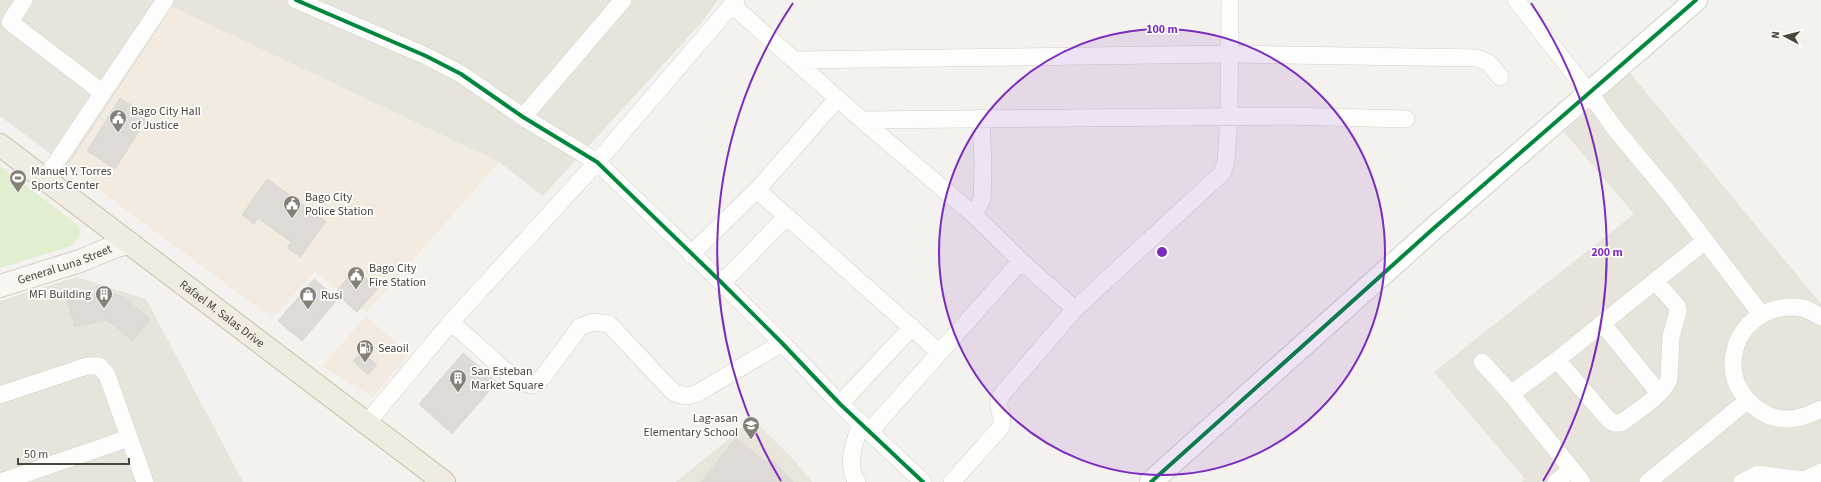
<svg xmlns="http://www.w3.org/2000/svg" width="1821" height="482" viewBox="0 0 1821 482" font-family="'Source Sans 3',sans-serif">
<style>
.residential{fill:#e7e4dc}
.commercial{fill:#f3ebdf}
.education{fill:#eae5da}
.green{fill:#e1eecf}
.building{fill:#dedbd6;stroke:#dcd9d4}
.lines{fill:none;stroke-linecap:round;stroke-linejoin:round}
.minor-casing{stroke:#d2d0cb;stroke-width:18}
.tertiary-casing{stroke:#d2d0cb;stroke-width:24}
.secondary-casing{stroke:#d3cfc5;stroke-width:24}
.trunk-casing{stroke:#ccbfa9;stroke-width:24}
.minor{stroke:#fdfdfc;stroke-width:17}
.tertiary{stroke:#fdfdfc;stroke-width:22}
.secondary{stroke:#f7f6f1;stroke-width:22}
.trunk{stroke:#f0ece0;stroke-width:22}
.cycleway-casing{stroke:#fff;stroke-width:6}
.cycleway{stroke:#00873e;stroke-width:4}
.ring{fill:none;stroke:#7b2cbf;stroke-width:2}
.labels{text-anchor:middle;stroke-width:3.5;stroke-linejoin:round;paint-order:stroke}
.poi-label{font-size:12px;fill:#4b4439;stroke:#fff;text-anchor:start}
.street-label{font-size:12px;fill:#4b4439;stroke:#fff}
.centre{fill:#7b2cbf;stroke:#fff;stroke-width:2}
.ring-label{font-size:12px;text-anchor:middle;font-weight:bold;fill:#7b2cbf;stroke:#fff;stroke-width:3.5;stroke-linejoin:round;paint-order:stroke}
</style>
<rect width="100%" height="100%" fill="#f4f2ee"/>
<path class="residential" d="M0 0H718L702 22 543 196 499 162 172 7 68 167 0 116Z
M1630 73 1821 304V482H1522L1525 479 1434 372 1634 214 1564 132Z
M76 277 146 299 243 482H0V301Z"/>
<path class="commercial" d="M172 7 499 162 367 312 315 272 272 318 68 167Z
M366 316 409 354 373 397 322 366Z"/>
<path class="education" d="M753 419 795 461 812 482H676Z"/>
<path class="green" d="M0 166 73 221 80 228V237L71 246 0 268Z"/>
<path class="building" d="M120 98 149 116 115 169 87 151Z
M267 179 326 221 301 257 287 248 291 242 258 218 254 224 242 215Z
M355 269 378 288 357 312 335 293Z
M314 279 338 299 302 341 278 321Z
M102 291 122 296 150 319 133 341 107 320 75 327 67 300Z
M362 351 377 365 368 375 353 361Z
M463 353 497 382 452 434 419 404Z
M736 438 767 463 772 459 793 482H701Z"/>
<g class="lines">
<g class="minor-casing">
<path id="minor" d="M24 0 10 22 103 93
M296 0 426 56 461 74 523 117 597 162 722 283 782 343 840 404 923 482
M1516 0 1590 94 1616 130 1671 196 1761 314
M732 5 862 120 974 215 1021 261 1075 309
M794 60 1230 54 1477 58 1489 63 1500 77
M523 117 623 0
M862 120 1287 116 1406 119
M45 179 165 0
M757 190 939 352
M974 215 982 199 983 165 981 118
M691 254 757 190 837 99
M722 283 787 216
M1821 317C1815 314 1808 309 1802 308 1766 302 1734 327 1733 363 1732 390 1756 416 1783 419 1797 420 1809 415 1821 409
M451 322 518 382 532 385 543 377 580 327 593 322 609 324 674 393 686 396 696 394 782 343
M1602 323 1659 393
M1557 360 1609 420 1614 423H1621C1634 413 1664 395 1669 379L1671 337 1678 311 1677 306 1655 281
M1482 362 1511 394
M0 395 87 366H99L107 375 145 482
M840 404 912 327
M367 423 451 322 597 162 736 0
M870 431 1021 261
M1 482 129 438
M857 482C845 465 855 441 861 423
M952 482 1001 427C1006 413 992 407 1003 393L1075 309 1222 173 1226 162 1229 116 1230 0
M1556 482 1572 469
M1582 482 1511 394 1557 360 1705 241
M1648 482 1747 401
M1742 482 1758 474 1804 480
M1805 482 1804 480 1821 472"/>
</g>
<g class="tertiary-casing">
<path id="tertiary" d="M1151 482 1434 228 1696 0"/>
</g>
<g class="secondary-casing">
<g id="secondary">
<path id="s1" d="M0 286 80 261 116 246 130 243"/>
</g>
</g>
<g class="trunk-casing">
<g id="trunk">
<path id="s2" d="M0 145 444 482"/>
</g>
</g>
<use href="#minor" class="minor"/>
<use href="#tertiary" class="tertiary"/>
<use href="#secondary" class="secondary"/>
<use href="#trunk" class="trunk"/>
<g class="cycleway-casing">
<path id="cycleway" d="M296 0 426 56 461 74 523 117 597 162 722 283 782 343 840 404 923 482
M1151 482 1434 228 1696 0"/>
</g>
<use href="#cycleway" class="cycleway"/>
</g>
<circle cx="1162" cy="252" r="223" fill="#7b2cbf" fill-opacity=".12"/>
<g class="ring">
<circle cx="1162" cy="252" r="223"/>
<path d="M781 481A445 445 0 0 1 793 3M1531 3A445 445 0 0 1 1543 481"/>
</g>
<defs>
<g id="civic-pin" transform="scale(0.9)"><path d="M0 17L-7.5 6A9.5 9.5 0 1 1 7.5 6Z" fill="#868178" stroke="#fff"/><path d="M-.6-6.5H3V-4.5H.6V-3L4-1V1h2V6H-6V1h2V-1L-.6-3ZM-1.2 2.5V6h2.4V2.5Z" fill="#fff"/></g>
<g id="stadium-pin" transform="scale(0.9)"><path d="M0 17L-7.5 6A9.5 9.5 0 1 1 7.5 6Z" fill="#868178" stroke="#fff"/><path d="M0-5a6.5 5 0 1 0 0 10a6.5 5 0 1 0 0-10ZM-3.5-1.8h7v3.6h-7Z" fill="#fff"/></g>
<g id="building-pin" transform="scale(0.9)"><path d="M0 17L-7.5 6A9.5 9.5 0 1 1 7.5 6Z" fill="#868178" stroke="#fff"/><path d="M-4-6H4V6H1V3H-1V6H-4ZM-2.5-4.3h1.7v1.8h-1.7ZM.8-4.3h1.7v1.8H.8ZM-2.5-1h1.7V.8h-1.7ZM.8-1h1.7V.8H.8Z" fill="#fff"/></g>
<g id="shop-pin" transform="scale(0.9)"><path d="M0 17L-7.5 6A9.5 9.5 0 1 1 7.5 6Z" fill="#868178" stroke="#fff"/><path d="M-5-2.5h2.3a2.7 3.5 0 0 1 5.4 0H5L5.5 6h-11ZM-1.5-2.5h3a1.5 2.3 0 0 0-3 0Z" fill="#fff"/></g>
<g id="fuel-pin" transform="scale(0.9)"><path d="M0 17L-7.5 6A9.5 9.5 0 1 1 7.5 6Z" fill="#868178" stroke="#fff"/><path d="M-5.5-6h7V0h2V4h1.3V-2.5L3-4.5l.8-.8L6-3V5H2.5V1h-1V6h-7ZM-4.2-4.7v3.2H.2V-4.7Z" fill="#fff"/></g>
<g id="school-pin" transform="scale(0.9)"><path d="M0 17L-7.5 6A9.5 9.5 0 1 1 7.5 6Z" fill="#868178" stroke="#fff"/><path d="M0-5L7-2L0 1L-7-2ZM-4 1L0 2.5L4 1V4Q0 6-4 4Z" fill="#fff"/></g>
</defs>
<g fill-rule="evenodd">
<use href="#civic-pin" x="118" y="118"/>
<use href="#stadium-pin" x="18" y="178"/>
<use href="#civic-pin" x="292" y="204"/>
<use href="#civic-pin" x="356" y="275"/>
<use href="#building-pin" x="104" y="294"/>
<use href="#shop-pin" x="308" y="295"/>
<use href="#fuel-pin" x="365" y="348"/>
<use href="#building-pin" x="458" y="378"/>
<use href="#school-pin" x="751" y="425"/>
</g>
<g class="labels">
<g class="poi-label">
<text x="131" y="115">Bago City Hall<tspan x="131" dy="14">of Justice</tspan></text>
<text x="31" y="175">Manuel Y. Torres<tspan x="31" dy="14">Sports Center</tspan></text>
<text x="305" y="201">Bago City<tspan x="305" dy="14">Police Station</tspan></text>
<text x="369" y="272">Bago City<tspan x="369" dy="14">Fire Station</tspan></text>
<text x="91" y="298" text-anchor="end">MFI Building</text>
<text x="321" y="299">Rusi</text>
<text x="378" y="352">Seaoil</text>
<text x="471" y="375">San Esteban<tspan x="471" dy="14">Market Square</tspan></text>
<text x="738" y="422" text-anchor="end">Lag-asan<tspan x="738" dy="14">Elementary School</tspan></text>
</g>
<g class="street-label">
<text dy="4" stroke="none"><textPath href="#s1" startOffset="68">General Luna Street</textPath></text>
<text dy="4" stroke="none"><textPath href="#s2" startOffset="279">Rafael M. Salas Drive</textPath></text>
</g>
</g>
<circle cx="1162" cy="252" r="6" class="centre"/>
<g class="ring-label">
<text x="1162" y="33">100 m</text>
<text x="1607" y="256">200 m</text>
</g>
<g transform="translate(1785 36) rotate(277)" stroke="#ffffff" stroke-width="3" paint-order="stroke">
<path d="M0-3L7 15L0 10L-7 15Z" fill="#4b4439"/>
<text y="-6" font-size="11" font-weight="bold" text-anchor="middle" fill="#4b4439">N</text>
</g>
<path d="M18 458v6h111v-6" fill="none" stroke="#4b4439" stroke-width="2"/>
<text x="24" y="458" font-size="12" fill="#4b4439" stroke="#ffffff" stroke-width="3" paint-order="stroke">50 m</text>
</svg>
